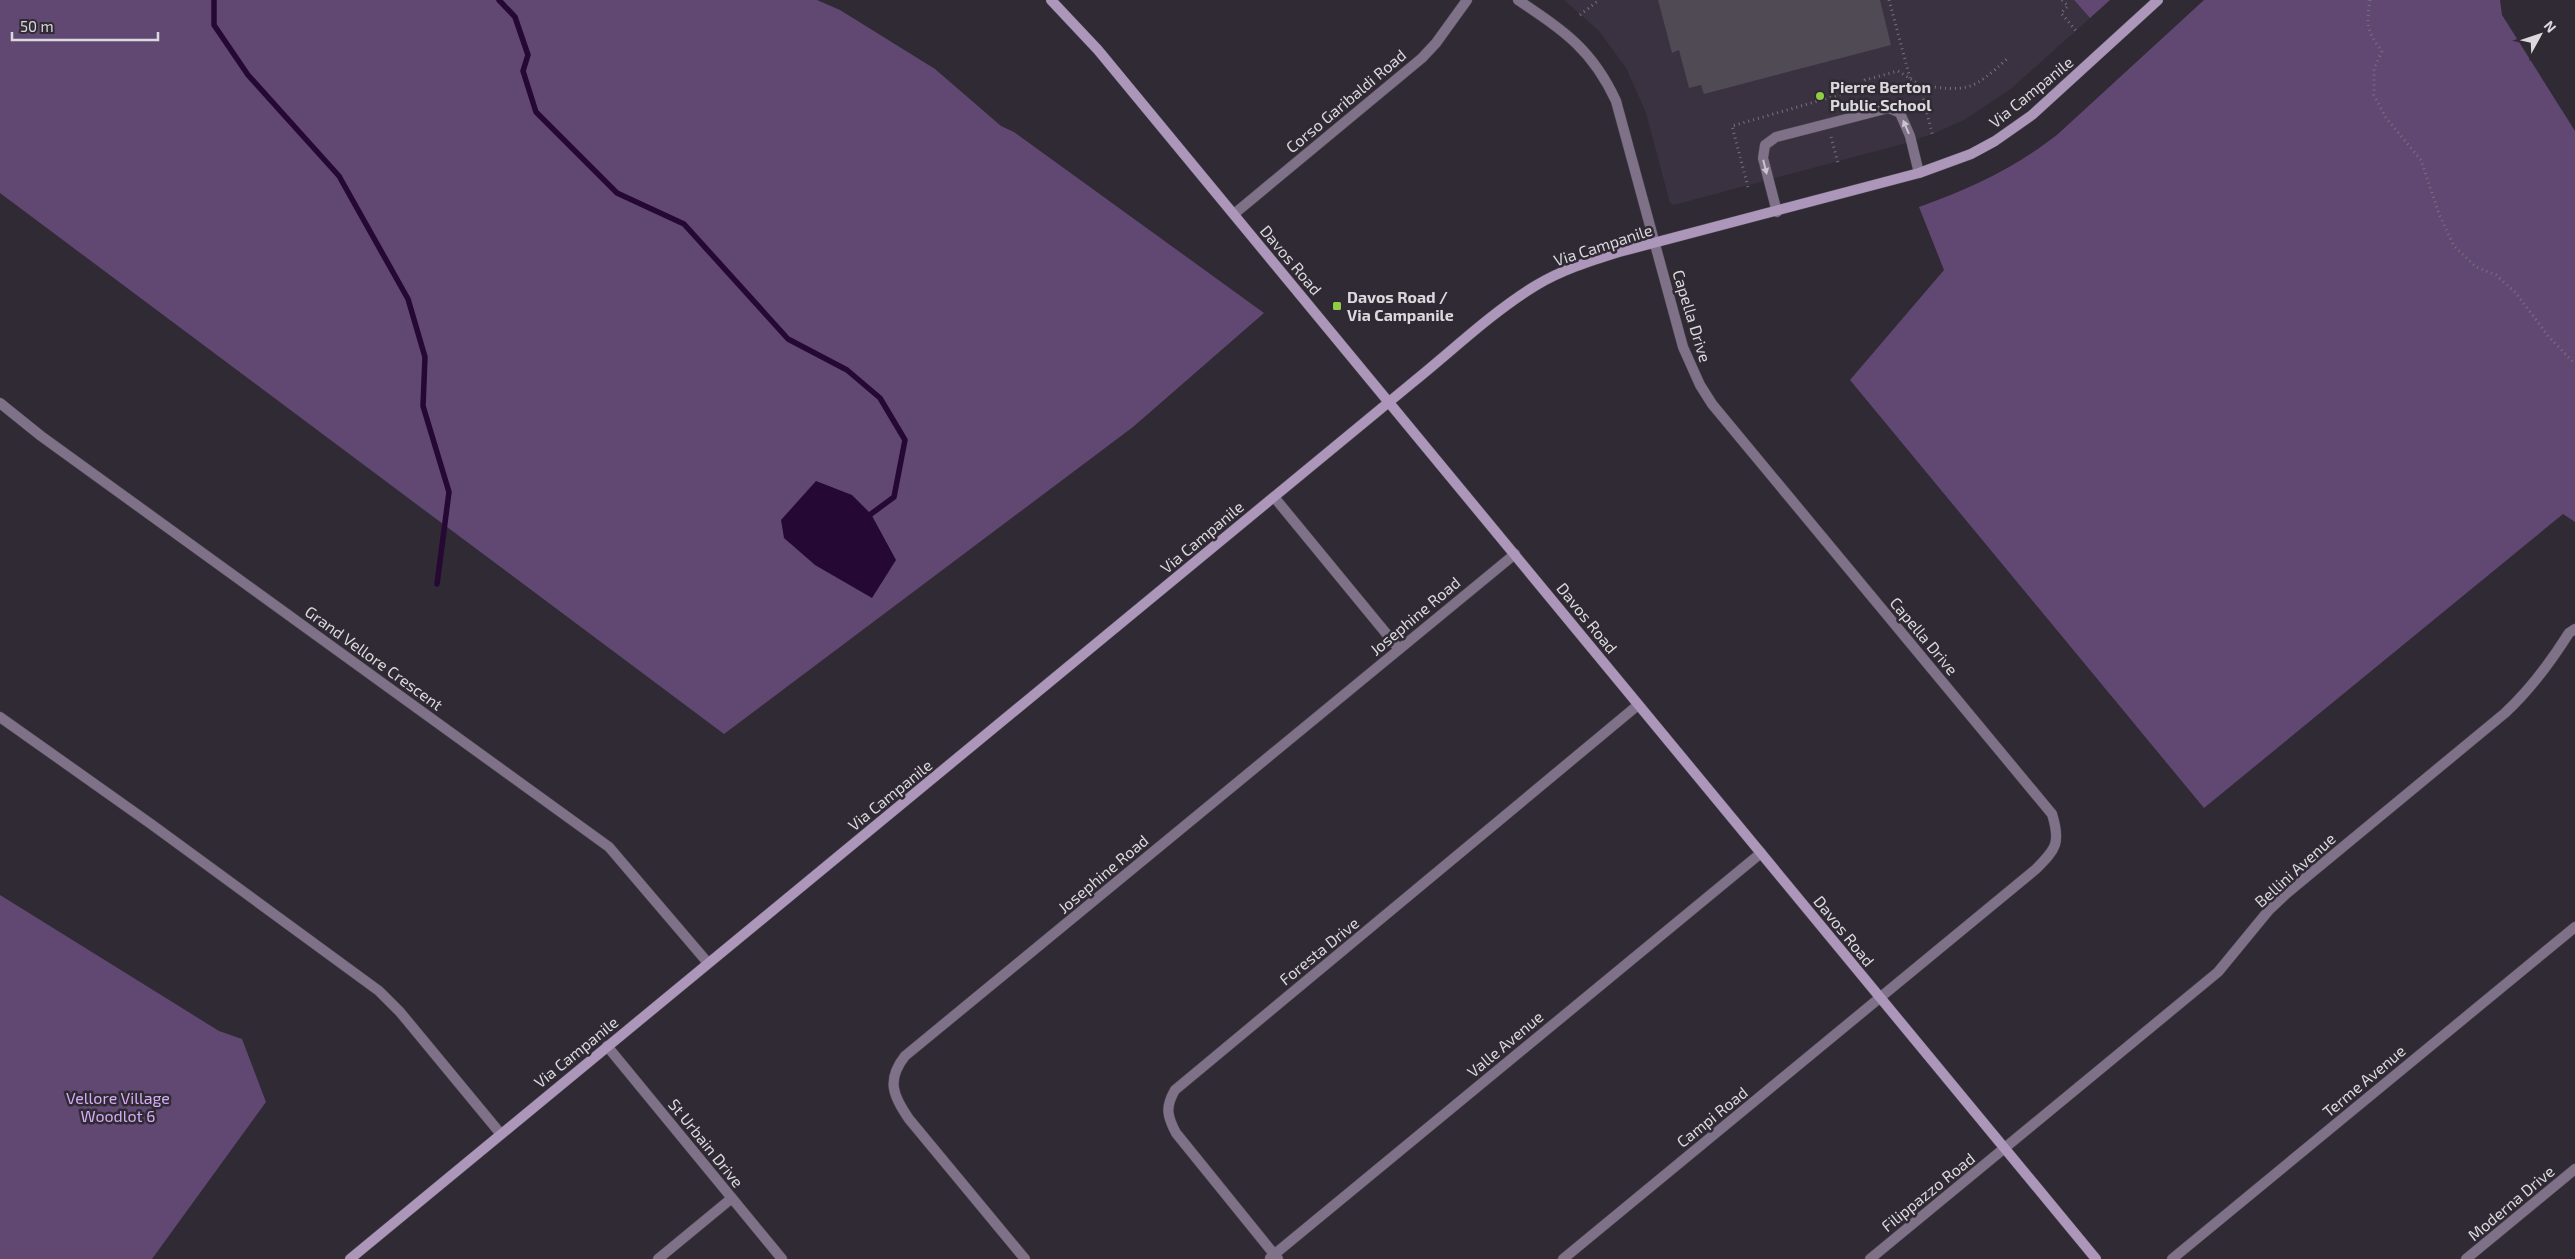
<svg xmlns="http://www.w3.org/2000/svg" width="2575" height="1259" viewBox="0 0 2575 1259" font-family="'Exo 2',sans-serif">
<style>
.built{fill:#3a3240}
.green{fill:#614873}
.water{fill:#250834}
.lines{fill:none;stroke-linecap:round;stroke-linejoin:round}
.stream{stroke:#250834;stroke-width:5.5}
.building{fill:#4f4a53}
.lane-casing{stroke:#4b464e;stroke-width:11}
.street-casing{stroke:#4b464e;stroke-width:11}
.secondary-casing{stroke:#4b464e;stroke-width:11}
.path{stroke:#76727a;stroke-width:3;stroke-dasharray:1 4;stroke-linecap:butt}
.lane{stroke:#7e7188;stroke-width:10}
.street{stroke:#7e7188;stroke-width:10}
.secondary{stroke:#ac97bb;stroke-width:10}
.oneway{fill:#c9c4cd}
.poi-dot{fill:#8fcd42;stroke:#2f2a33;stroke-width:2}
.labels{text-anchor:middle;stroke-width:5;stroke-linejoin:round;paint-order:stroke}
.poi-label{font-size:16px;font-weight:bold;fill:#dcd9de;stroke:#2f2a33;text-anchor:start}
.street-label{font-size:16px;fill:#dcd9de;stroke:#2f2a33}
.park-label{font-size:16px;fill:#d8acf7;stroke:#2f2a33}
</style>
<rect width="100%" height="100%" fill="#2f2a33"/>
<path class="built" d="M1564 0H2074L2090 18 2012 88 1964 120 1935 133 1899 145 1674 205 1670 203 1646 113 1626 68 1599 31Z"/>
<path class="green" d="M0 0H817L840 10 935 69 1001 126 1014 132 1264 313 1133 427 724 734 0 193Z
M2074 0H2110L2090 18Z
M2204 0H2500L2502 15 2575 131V522L2563 514 2204 808 1850 380 1944 270 1919 207C1970 189 2015 168 2058 134Z
M0 895 219 1031 242 1039 266 1102 152 1259H0Z"/>
<path class="water" d="M816 481 852 495 871 514 896 560 872 598 815 565 784 538 781 520Z"/>
<g class="lines">
<path class="stream" d="M214 0V25L248 75 339 176 408 299 425 357 423 406 449 492 437 584
M499 0 515 17 528 55 523 71 536 112 617 193 684 224 788 339 847 370 880 398 905 440 894 497 871 514"/>
</g>
<path class="building" d="M1658 0H1880L1891 45 1704 94 1701 85 1689 88 1679 50 1672 53Z"/>
<g class="lines">
<g class="lane-casing">
<path id="lane" d="M1777 212 1763 158 1765 145 1776 137 1889 108 1900 113 1910 136 1919 173
M1274 497 1399 649"/>
</g>
<g class="street-casing">
<path id="street" d="M1518 0C1564 31 1592 49 1616 101L1683 347 1700 385 1712 404 2052 814C2061 843 2056 849 2036 869L1563 1259
M1234 214 1422 58 1436 43 1467 0
M0 403 41 436 609 847 708 963
M0 717 151 824 379 991 400 1012 500 1133
M607 1046 782 1259
M1270 1258 1761 853
M658 1259 732 1198
M1025 1259 909 1119C893 1096 886 1080 905 1056L1515 554
M1278 1259 1176 1133C1167 1116 1165 1107 1175 1090L1638 705
M1870 1259 2218 972 2269 910 2286 894 2505 713C2531 689 2550 663 2569 633L2575 629
M2172 1259 2575 927
M2466 1259 2575 1169"/>
</g>
<g class="secondary-casing">
<path id="secondary" d="M1051 0 1098 50 2096 1259
M350 1259 1412 383C1452 351 1491 313 1535 286 1561 270 1590 261 1619 252L1919 173 1971 154 1995 141 2032 115 2158 0"/>
</g>
<path class="path" d="M1889 0 1910 78
M2062 0 2068 6 2061 13 2077 32
M2370 0C2366 23 2367 33 2382 51L2374 69V95L2386 118 2421 160 2439 214 2454 246 2476 267 2496 275 2516 293 2549 337 2575 364
M1580 15 1599 0
M1920 85C1968 92 1972 91 2008 58
M1831 137 1838 163
M1748 187 1732 126 1856 90 1865 80 1898 71 1920 85 1933 137"/>
<use href="#lane" class="lane"/>
<use href="#street" class="street"/>
<use href="#secondary" class="secondary"/>
</g>
<defs><path id="oneway-solid" d="M-6-.8H1V-3.2L6.5 0L1 3.2V.8H-6Z" transform="scale(1.25)"/></defs>
<g class="oneway">
<use href="#oneway-solid" transform="translate(1906 127) rotate(-113)"/>
<use href="#oneway-solid" transform="translate(1765 167) rotate(76)"/>
</g>
<g class="poi-dot">
<circle cx="1820" cy="96" r="5"/>
<rect x="1332" y="301" width="10" height="10" rx="2.5"/>
</g>
<g class="labels">
<g class="poi-label">
<text x="1830" y="93">Pierre Berton<tspan x="1830" dy="18">Public School</tspan></text>
<text x="1347" y="303">Davos Road /<tspan x="1347" dy="18">Via Campanile</tspan></text>
</g>
<g class="street-label">
<text transform="translate(2031 92) rotate(-39)" y="6">Via Campanile</text>
<text transform="translate(1346 101) rotate(-40)" y="6">Corso Garibaldi Road</text>
<text transform="translate(1603 245) rotate(-18)" y="6">Via Campanile</text>
<text transform="translate(1291 260) rotate(50)" y="6">Davos Road</text>
<text transform="translate(1692 316) rotate(73)" y="6">Capella Drive</text>
<text transform="translate(1202 537) rotate(-40)" y="6">Via Campanile</text>
<text transform="translate(1415 616) rotate(-40)" y="6">Josephine Road</text>
<text transform="translate(1587 618) rotate(51)" y="6">Davos Road</text>
<text transform="translate(1924 636) rotate(50)" y="6">Capella Drive</text>
<text transform="translate(374 658) rotate(36)" y="6">Grand Vellore Crescent</text>
<text transform="translate(890 795) rotate(-39)" y="6">Via Campanile</text>
<text transform="translate(2295 870) rotate(-42)" y="6">Bellini Avenue</text>
<text transform="translate(1103 874) rotate(-40)" y="6">Josephine Road</text>
<text transform="translate(1844 931) rotate(51)" y="6">Davos Road</text>
<text transform="translate(1319 951) rotate(-39)" y="6">Foresta Drive</text>
<text transform="translate(1505 1044) rotate(-40)" y="6">Valle Avenue</text>
<text transform="translate(576 1052) rotate(-39)" y="6">Via Campanile</text>
<text transform="translate(2364 1081) rotate(-40)" y="6">Terme Avenue</text>
<text transform="translate(1712 1117) rotate(-39)" y="6">Campi Road</text>
<text transform="translate(706 1143) rotate(51)" y="6">St Urbain Drive</text>
<text transform="translate(1928 1192) rotate(-39)" y="6">Filippazzo Road</text>
<text transform="translate(2511 1203) rotate(-40)" y="6">Moderna Drive</text>
</g>
<g class="park-label">
<text x="118" y="1104">Vellore Village<tspan x="118" dy="18">Woodlot 6</tspan></text>
</g>
</g>
<g transform="translate(2540 35) rotate(50)" stroke="#2f2a33" stroke-width="4" paint-order="stroke">
<path d="M0-4L9 19L0 12L-9 19Z" fill="#dcd9de"/>
<text y="-8" font-size="14" font-weight="bold" text-anchor="middle" fill="#dcd9de">N</text>
</g>
<path d="M12 32v8h146v-8" fill="none" stroke="#dcd9de" stroke-width="2.5"/>
<text x="20" y="32" font-size="15" fill="#dcd9de" stroke="#2f2a33" stroke-width="4" paint-order="stroke">50 m</text>
</svg>
